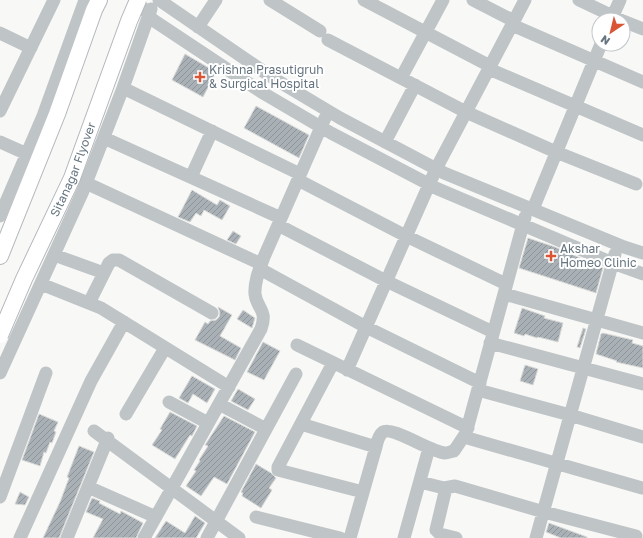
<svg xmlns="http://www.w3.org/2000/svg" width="643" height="538" viewBox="0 0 643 538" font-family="'Golos Text',sans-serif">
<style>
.building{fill:url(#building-hatch);stroke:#dadad8}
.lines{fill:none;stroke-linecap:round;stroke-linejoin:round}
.major-casing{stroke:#b3b8bc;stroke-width:18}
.minor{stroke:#bfc4c7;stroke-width:13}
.major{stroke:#fff;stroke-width:16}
.major-bridge-casing{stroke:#b3b8bc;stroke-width:18;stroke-linecap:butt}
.major-bridge{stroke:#fff;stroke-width:16}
.poi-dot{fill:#d95535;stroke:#fff;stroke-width:1.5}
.labels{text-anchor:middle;stroke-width:4;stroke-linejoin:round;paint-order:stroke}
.poi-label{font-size:12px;fill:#65747f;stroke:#fff;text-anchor:start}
.street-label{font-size:12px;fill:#65747f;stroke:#fff}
</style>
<defs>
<pattern id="building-hatch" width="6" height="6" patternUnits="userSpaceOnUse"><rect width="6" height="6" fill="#a9b1b6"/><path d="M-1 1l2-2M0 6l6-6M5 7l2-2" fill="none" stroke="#8d9599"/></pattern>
</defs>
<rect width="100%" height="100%" fill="#f8f8f6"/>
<path class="building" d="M185 54 216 72 203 97 172 80Z
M256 106 309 135 299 158 244 128Z
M192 190 217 205 220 200 230 206 222 220 204 210 201 216 196 213 190 222 178 217Z
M233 231 241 236 236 244 227 240Z
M528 238 555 247 603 268 596 293 519 268Z
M218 307 232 315 220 336 241 348 235 360 195 340 205 322 208 324 210 321 216 320 219 317 220 313Z
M522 308 545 316 544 318 563 323 558 342 538 337 537 338 525 334 524 336 514 333Z
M243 310 255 318 252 328 237 319Z
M583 328 586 329 580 348 577 347Z
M603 333 633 340 632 343 643 346V368L616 362 617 361 596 354 601 334Z
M263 342 280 351 264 380 247 372Z
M525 365 538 369 533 385 520 381Z
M192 376 215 389 207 403 193 394 188 403 179 398Z
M238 389 255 399 248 410 231 401Z
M170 412 197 426 192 436 190 435 175 459 152 445 162 430 160 429Z
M39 414 58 422 54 431 56 432 52 443 50 442 46 453 44 452 40 466 22 460Z
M224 416 255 432 227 484 214 477 201 496 186 486 196 471 194 470 200 461 199 460 208 446 205 445Z
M79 446 94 452 59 538H43L60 502 69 478 67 477Z
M256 464 271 473 276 478 269 488 272 490 261 508 242 496 243 493 241 492Z
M20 492 29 497 25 505 15 504Z
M92 498 100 501 99 503 120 514 121 511 143 523 136 538H93L103 519 86 512Z
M195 516 205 523 196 538H155L166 521 185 533Z
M549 523 587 537V538H561L546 532Z"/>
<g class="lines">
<g class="major-casing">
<path id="major" d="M0 256 57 114 94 10 99 0"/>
</g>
<path class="minor" d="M136 0 153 20 263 93 331 133 438 189 615 264 643 274
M159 0 273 78 340 118 444 173 624 247 643 253
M270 0 320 31
M364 0 490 66
M473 0 514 21
M579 0 621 20
M611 20 620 0
M623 21 643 29
M512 25 643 82
M198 27 216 0
M0 33 31 48
M328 40 466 112 556 152 636 184
M489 69 643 135
M401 78 443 0
M123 88 300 174
M0 111 54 0
M104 138 281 218
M0 142 27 154
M385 142 415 85
M191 177 212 131
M298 180 406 236 506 284
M86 183 261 264
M533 209 601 44
M0 216 43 116 85 0
M278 225 386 281 493 332
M54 255 104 273
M260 269 366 327 480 383
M41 284 101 308 229 387
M504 294 643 333
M89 303 109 263 113 260H119L212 313
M490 343 643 384
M297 345 468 428
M333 363 278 467V470L363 492
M347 370 436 169 525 0
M0 373 83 191 123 88 151 9
M478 390 570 415 643 437
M169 402 208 423
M219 404 266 429
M126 414 165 348
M301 424 376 447
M94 431 239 538
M464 437 642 488
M420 482 444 488 455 486 544 512 636 536
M88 487 156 517
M446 488 436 530 440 534 456 538
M0 497 46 373
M256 517 340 538
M20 538 91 381 124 322
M67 538 108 438
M144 538 261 329C268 309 257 310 255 294 254 281 260 268 264 257L325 118
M207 538 296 374
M350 538 376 447C377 442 379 435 383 432 392 426 431 452 445 453 448 453 452 451 454 451L466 433 525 217
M404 538 429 448
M536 538 615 254"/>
<use href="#major" class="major"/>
<g class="major-bridge-casing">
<g id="major-bridge">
<path id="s1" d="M0 335 24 279 72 178 129 21 138 0"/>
</g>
</g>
<use href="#major-bridge" class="major-bridge"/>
</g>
<g class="poi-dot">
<path d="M198 71h4v4h4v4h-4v4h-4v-4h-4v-4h4z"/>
<path d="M549 250h4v4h4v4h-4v4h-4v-4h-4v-4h4z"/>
</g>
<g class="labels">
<g class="poi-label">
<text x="209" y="74">Krishna Prasutigruh<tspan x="209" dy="14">&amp; Surgical Hospital</tspan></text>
<text x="560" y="253">Akshar<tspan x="560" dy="14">Homeo Clinic</tspan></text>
</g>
<g class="street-label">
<text dy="4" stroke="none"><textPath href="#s1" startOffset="181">Sitanagar Flyover</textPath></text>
</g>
</g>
<g transform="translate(611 32) rotate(215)"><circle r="19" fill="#ffffff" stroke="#c1c7cc"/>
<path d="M0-3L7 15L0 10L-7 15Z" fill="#d95535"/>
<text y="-6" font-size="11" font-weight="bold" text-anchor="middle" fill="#65747f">N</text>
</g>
</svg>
